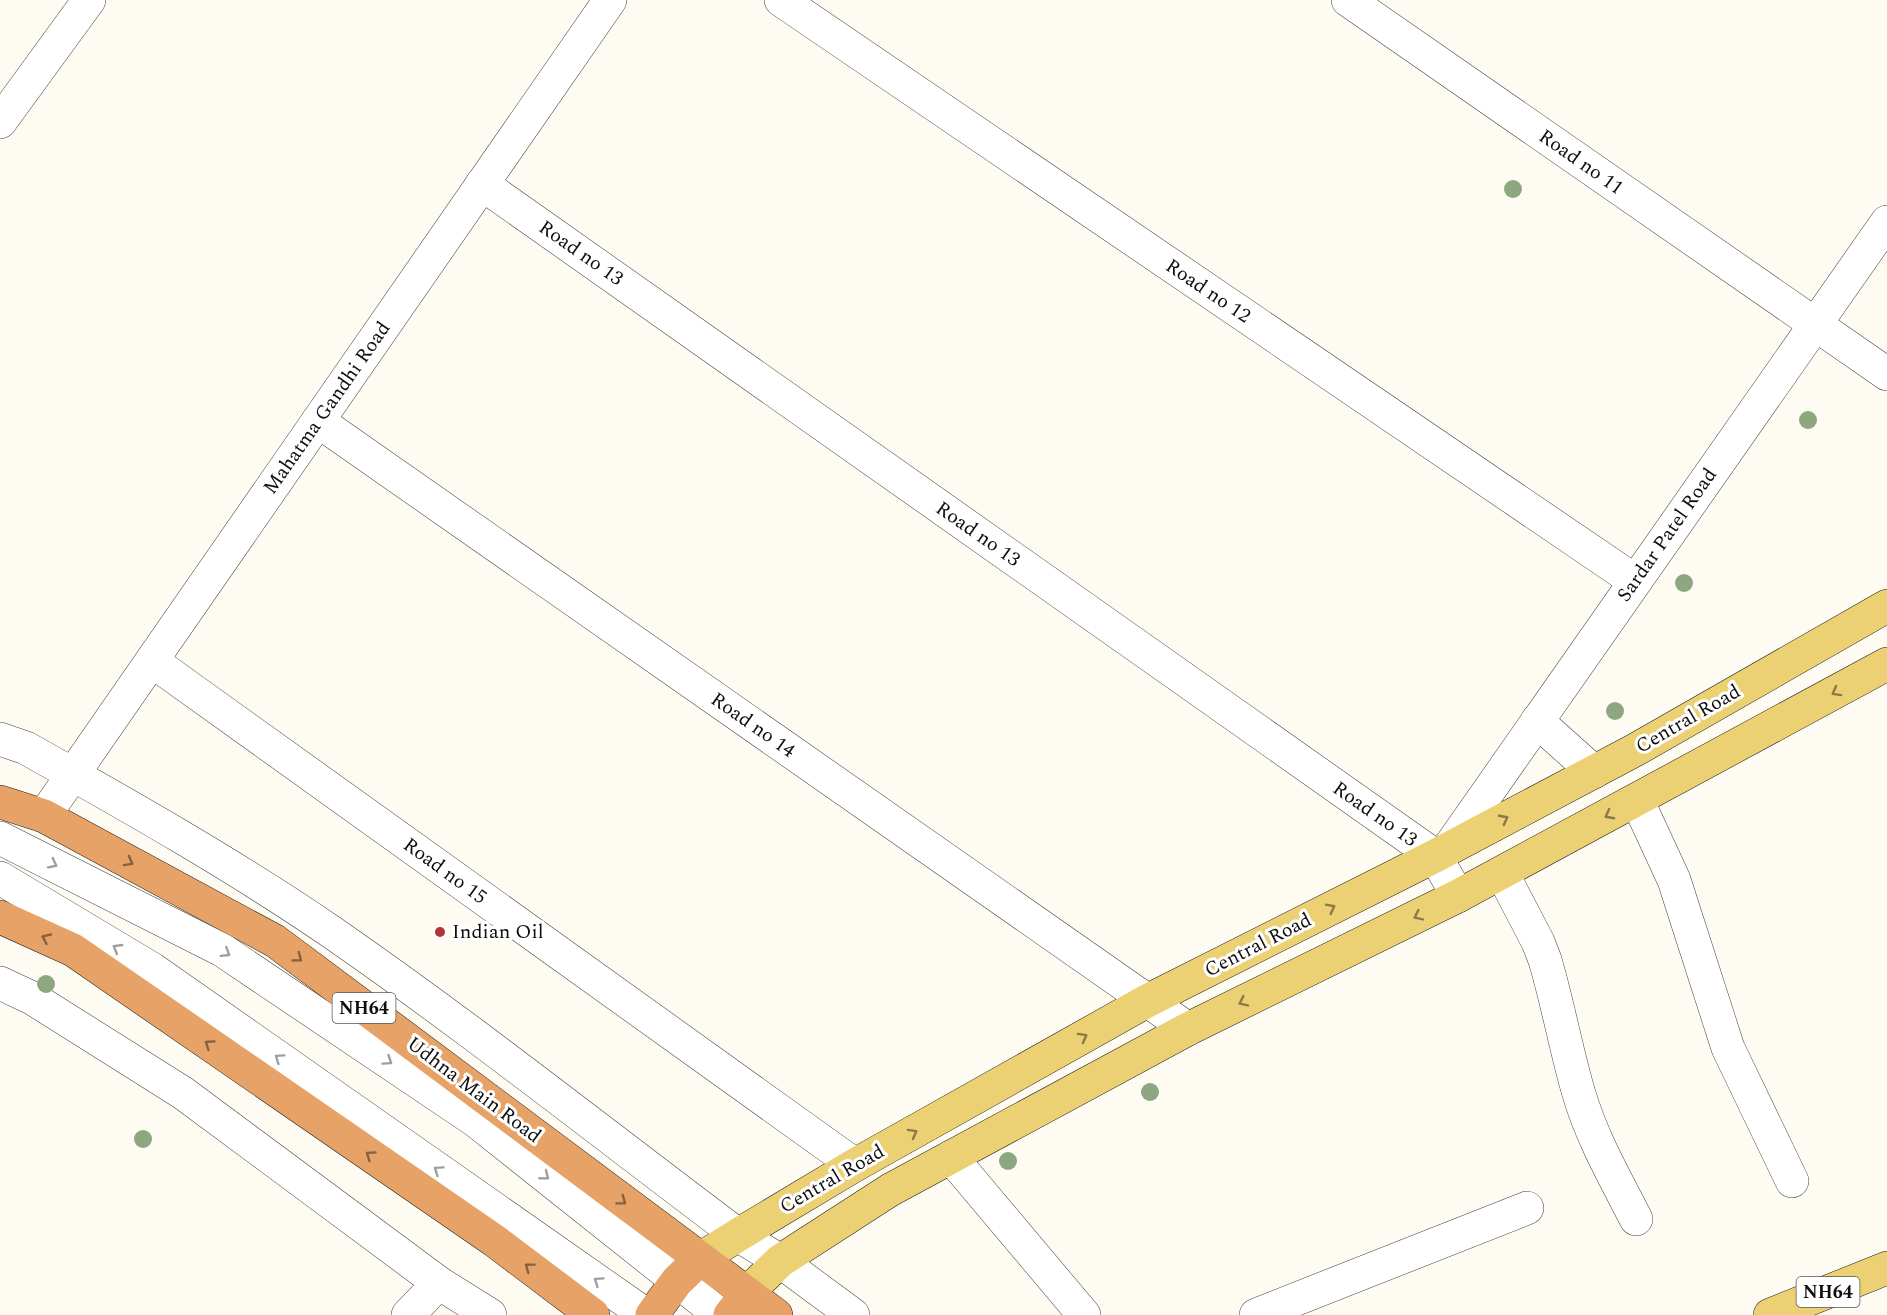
<svg xmlns="http://www.w3.org/2000/svg" width="1887" height="1315" font-family="Spectral,serif">
	<style>
		.lines { fill: none; stroke-linecap: round; stroke-linejoin: round }
		.minor-casing { stroke: #424242; stroke-width: 34 }
		.major-casing { stroke: #202020; stroke-width: 34 }
		.highway-casing { stroke: #202020; stroke-width: 34 }
		.minor { stroke: #fff; stroke-width: 33 }
		.major { stroke: #ecd174; stroke-width: 33 }
		.highway { stroke: #e7a367; stroke-width: 33 }
		.tree { fill: #8da781 }
		.oneway { stroke: #897a47 }
		.oneway2 { stroke: #86603f }
		.oneway3 { stroke: #9f9f9f }
		.poi-dot { fill: #b33337; stroke: #fff; stroke-width: 2 }
		.labels { text-anchor: middle; dominant-baseline: central; stroke-width: 6; stroke-linejoin: round; paint-order: stroke }
		.shield { fill: #fff; stroke: #575757; stroke-width: 1.5 }
		.shield-label { font-size: 18px; font-weight: bold; fill: #0f0f0f }
		.street-label { font-size: 20px; fill: #0f0f0f; stroke: #fff }
		.poi-label { font-size: 20px; fill: #0f0f0f; stroke: #fff; text-anchor: start }
	</style>
	<rect width="100%" height="100%" fill="#fefcf2"/>
	<g class="lines">
		<defs>
			<g id="minor">
				<polyline points="781,0 1635,581"/>
				<polyline points="1348,0 1887,374"/>
				<polyline points="0,122 89,0"/>
				<polyline points="482,184 1435,856 1458,896"/>
				<polyline points="318,421 1188,1029"/>
				<polyline points="152,661 855,1165"/>
				<polyline points="1537,721 1594,772"/>
				<path d="M0,739l26,9c103,58 206,116 304,183 139,96 272,202 408,304l42,26 73,54"/>
				<polyline points="1637,800 1674,880 1728,1048 1792,1181"/>
				<polyline points="44,816 610,0"/>
				<polyline points="0,838 222,950 476,1121 720,1315"/>
				<polyline points="1448,849 1887,222"/>
				<path d="M1502,873l36,69 7,18c13,44 21,90 34,134 13,44 36,84 57,125"/>
				<polyline points="0,878 152,969 646,1315"/>
				<polyline points="0,983 32,998 183,1093 439,1283 490,1315"/>
				<polyline points="951,1157 1084,1315"/>
				<polyline points="408,1315 439,1283"/>
				<polyline points="1256,1315 1527,1208"/>
			</g>
			<g id="major">
				<polyline points="700,1259 738,1235 855,1165 1147,1001 1435,856 1635,750 1887,606"/>
				<polyline points="747,1293 780,1261 890,1190 1188,1029 1458,896 1887,664"/>
				<polyline points="1770,1315 1887,1268"/>
			</g>
			<g id="highway">
				<polyline points="0,802 44,816 275,941 776,1315"/>
				<polyline points="0,917 73,950 495,1241 593,1315"/>
				<polyline points="652,1315 677,1281 700,1259"/>
				<polyline points="730,1315 747,1293"/>
			</g>
		</defs>
		<use href="#minor" class="minor-casing"/>
		<use href="#major" class="major-casing"/>
		<use href="#highway" class="highway-casing"/>
		<use href="#minor" class="minor"/>
		<use href="#major" class="major"/>
		<use href="#highway" class="highway"/>
	</g>
	<g class="tree">
		<circle cx="1513" cy="189" r="9"/>
		<circle cx="1808" cy="420" r="9"/>
		<circle cx="1684" cy="583" r="9"/>
		<circle cx="1615" cy="711" r="9"/>
		<circle cx="46" cy="984" r="9"/>
		<circle cx="1150" cy="1092" r="9"/>
		<circle cx="143" cy="1139" r="9"/>
		<circle cx="1008" cy="1161" r="9"/>
	</g>
	<defs><path id="oneway-chevron" d="M-2-3.5L2.5 0L-2 3.5" fill="none" stroke-width="1.6" stroke-linecap="round" stroke-linejoin="round" transform="scale(1.5)"/></defs>
	<g class="oneway">
		<use href="#oneway-chevron" transform="translate(1836 692) rotate(151)"/>
		<use href="#oneway-chevron" transform="translate(1609 815) rotate(152)"/>
		<use href="#oneway-chevron" transform="translate(1504 819) rotate(-28)"/>
		<use href="#oneway-chevron" transform="translate(1331 908) rotate(-27)"/>
		<use href="#oneway-chevron" transform="translate(1418 916) rotate(154)"/>
		<use href="#oneway-chevron" transform="translate(1243 1002) rotate(154)"/>
		<use href="#oneway-chevron" transform="translate(1083 1037) rotate(-29)"/>
		<use href="#oneway-chevron" transform="translate(913 1133) rotate(-29)"/>
	</g>
	<g class="oneway2">
		<use href="#oneway-chevron" transform="translate(129 862) rotate(29)"/>
		<use href="#oneway-chevron" transform="translate(46 938) rotate(-155)"/>
		<use href="#oneway-chevron" transform="translate(298 958) rotate(37)"/>
		<use href="#oneway-chevron" transform="translate(209 1044) rotate(-145)"/>
		<use href="#oneway-chevron" transform="translate(370 1155) rotate(-145)"/>
		<use href="#oneway-chevron" transform="translate(622 1201) rotate(37)"/>
		<use href="#oneway-chevron" transform="translate(529 1267) rotate(-143)"/>
	</g>
	<g class="oneway3">
		<use href="#oneway-chevron" transform="translate(53 864) rotate(27)"/>
		<use href="#oneway-chevron" transform="translate(117 948) rotate(-149)"/>
		<use href="#oneway-chevron" transform="translate(226 953) rotate(32)"/>
		<use href="#oneway-chevron" transform="translate(279 1058) rotate(-145)"/>
		<use href="#oneway-chevron" transform="translate(388 1061) rotate(34)"/>
		<use href="#oneway-chevron" transform="translate(438 1170) rotate(-145)"/>
		<use href="#oneway-chevron" transform="translate(545 1176) rotate(39)"/>
		<use href="#oneway-chevron" transform="translate(598 1281) rotate(-145)"/>
	</g>
	<circle class="poi-dot" cx="440" cy="932" r="6"/>
	<g class="labels">
		<g class="shield">
			<rect x="332.5" y="993" width="63" height="30" rx="4.5"/>
			<rect x="1796.5" y="1277" width="63" height="30" rx="4.5"/>
		</g>
		<g class="shield-label">
			<text x="364" y="1008">NH64</text>
			<text x="1828" y="1292">NH64</text>
		</g>
		<g class="street-label">
			<text transform="translate(1581 162) rotate(35)">Road no 11</text>
			<text transform="translate(581 253) rotate(35)">Road no 13</text>
			<text transform="translate(1208 291) rotate(34)">Road no 12</text>
			<text transform="translate(327 408) rotate(-55)">Mahatma Gandhi Road</text>
			<text transform="translate(978 534) rotate(35)">Road no 13</text>
			<text transform="translate(1667 535) rotate(-55)">Sardar Patel Road</text>
			<text transform="translate(1688 719) rotate(-30)">Central Road</text>
			<text transform="translate(753 725) rotate(35)">Road no 14</text>
			<text transform="translate(1375 814) rotate(35)">Road no 13</text>
			<text transform="translate(445 871) rotate(36)">Road no 15</text>
			<text transform="translate(1258 945) rotate(-27)">Central Road</text>
			<text transform="translate(474 1090) rotate(37)">Udhna Main Road</text>
			<text transform="translate(832 1179) rotate(-30)">Central Road</text>
		</g>
		<g class="poi-label">
			<text x="452" y="932">Indian Oil</text>
		</g>
	</g>
</svg>
